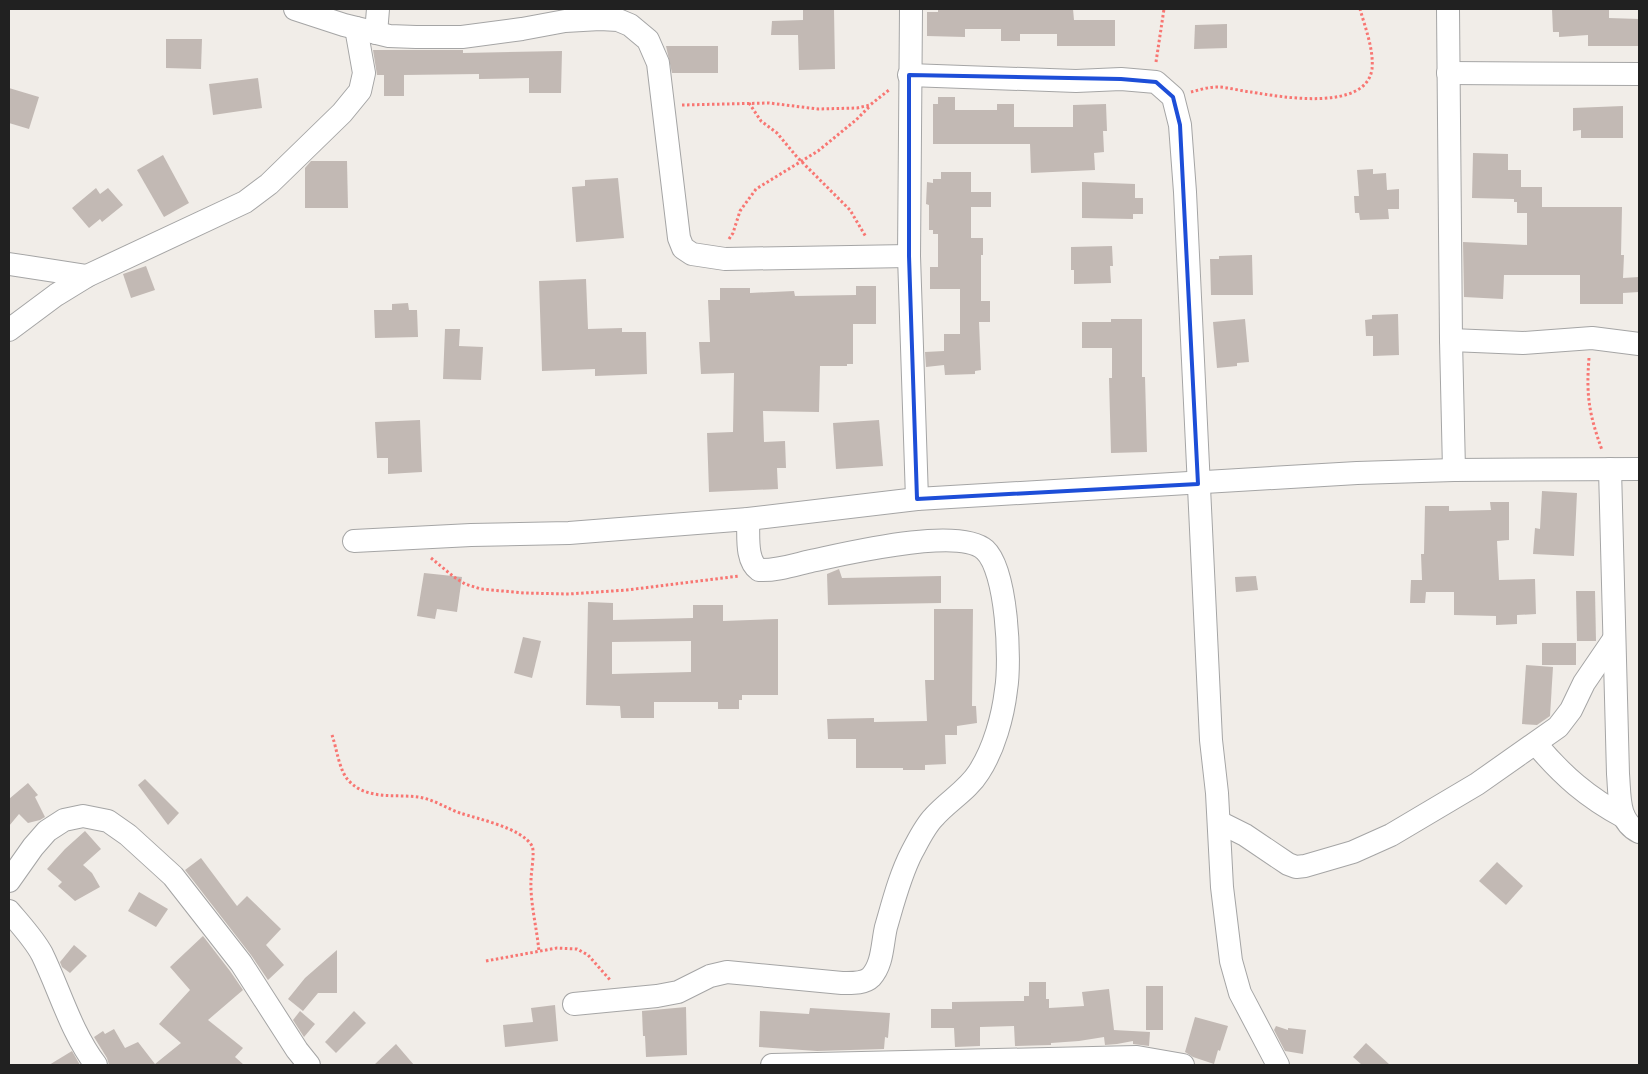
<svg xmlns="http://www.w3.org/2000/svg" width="1648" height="1074" font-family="Rubik,sans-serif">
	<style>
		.building { fill: #c2b9b4; fill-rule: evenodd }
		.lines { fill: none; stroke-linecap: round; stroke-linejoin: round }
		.minor-casing { stroke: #a5a5a5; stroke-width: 24 }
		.path { stroke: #f87672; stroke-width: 3; stroke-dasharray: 2.5 2.5; stroke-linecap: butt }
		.minor { stroke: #fff; stroke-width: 22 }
		.marked { fill: none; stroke: #1d4ed8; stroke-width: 4; stroke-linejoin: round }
	</style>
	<rect width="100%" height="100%" fill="#f1ede8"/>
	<g class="building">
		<polygon points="803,9 834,9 835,69 799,70 798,35 771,35 772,21 803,20"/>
		<polygon points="938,9 1073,9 1074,20 1115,20 1115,46 1057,46 1057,34 1020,34 1020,41 1001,41 1001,29 965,29 965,37 927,36 927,12 938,12"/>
		<polygon points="1552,9 1609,9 1609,18 1639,19 1639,46 1588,46 1588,35 1559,37 1559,32 1553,32"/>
		<polygon points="1227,24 1227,48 1194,49 1195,25"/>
		<polygon points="166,39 202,39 201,69 166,68"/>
		<polygon points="666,46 718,46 718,73 672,73"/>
		<polygon points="373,50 463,50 463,53 562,51 561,93 529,93 529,78 479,79 479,74 404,75 404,96 384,96 384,75 377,75"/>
		<polygon points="258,78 262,108 213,115 209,84"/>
		<polygon points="9,88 39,97 29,129 9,123"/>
		<polygon points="938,97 955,97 955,110 997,110 997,104 1014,104 1014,127 1073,127 1073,105 1106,104 1107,131 1103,131 1104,152 1094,153 1095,170 1031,173 1030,144 933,144 933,104 938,104"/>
		<polygon points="1623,106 1623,138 1581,138 1581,130 1573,131 1573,108"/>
		<polygon points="1473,153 1508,154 1508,170 1521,170 1521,187 1542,187 1542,207 1622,207 1621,255 1624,255 1623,278 1639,277 1639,292 1623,293 1623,304 1580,304 1580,275 1504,275 1503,299 1464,297 1463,242 1527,245 1527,213 1517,213 1517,202 1514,202 1514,199 1472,198"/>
		<polygon points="163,155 189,203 164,217 137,170"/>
		<polygon points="311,161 347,161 348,208 305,208 305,168"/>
		<polygon points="1373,169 1373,174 1386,173 1387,190 1399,189 1399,209 1388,209 1389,219 1360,220 1359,213 1355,213 1354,196 1359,196 1357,170"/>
		<polygon points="941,172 971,172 971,192 991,192 991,207 971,207 971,238 983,238 983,255 981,255 981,301 990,301 990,322 979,322 981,370 975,371 975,374 945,375 944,365 926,367 925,352 944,351 944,334 960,334 960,289 930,289 930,267 938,267 938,234 933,234 933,230 929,230 929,205 926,204 927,182 933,183 933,179 941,179"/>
		<polygon points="618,178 624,238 576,242 572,187 585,186 585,180"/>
		<polygon points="1082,182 1135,184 1135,198 1143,198 1143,214 1133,214 1133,219 1082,218"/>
		<polygon points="96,188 100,194 108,188 123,205 102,222 100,219 89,228 72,208"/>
		<polygon points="1112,246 1113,266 1110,266 1111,283 1074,284 1074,270 1071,270 1071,247"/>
		<polygon points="1252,255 1253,295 1211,295 1210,259 1219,259 1219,256"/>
		<polygon points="146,266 155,290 131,298 123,274"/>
		<polygon points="586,279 588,329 622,328 622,332 646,332 647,374 595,376 595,369 542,371 539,281"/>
		<polygon points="856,286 876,286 876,324 853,324 853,364 847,364 847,366 820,366 819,412 763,411 764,442 785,441 786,468 777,468 778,489 709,492 707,433 733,432 734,373 701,374 699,342 710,342 708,300 720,300 720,288 750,288 750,293 794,291 795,296 856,295"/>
		<polygon points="408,303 409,310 417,310 418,337 375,338 374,310 392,310 392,304"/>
		<polygon points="1398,314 1399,355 1373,356 1373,336 1366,336 1365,320 1372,319 1372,315"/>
		<polygon points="1111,319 1142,319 1142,377 1145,377 1147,452 1111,453 1109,378 1112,378 1112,348 1082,348 1082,322 1111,322"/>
		<polygon points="1245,319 1249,362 1237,363 1237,366 1217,368 1213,322"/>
		<polygon points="445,329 460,329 459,346 483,347 481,380 443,379"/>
		<polygon points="420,420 422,472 388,474 388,458 377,458 375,422"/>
		<polygon points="879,420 883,466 836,469 833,423"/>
		<polygon points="1542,491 1577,493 1574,556 1533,554 1535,528 1540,529"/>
		<polygon points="1490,502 1509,502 1509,540 1497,541 1499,580 1535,579 1536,614 1517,615 1517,624 1496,625 1496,616 1454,615 1454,592 1426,592 1425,603 1410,603 1411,580 1422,580 1421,554 1424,554 1425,506 1449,506 1449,511 1491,510"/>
		<polygon points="839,569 842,578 941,576 941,603 828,605 827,574"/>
		<polygon points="424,573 462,577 457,612 437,609 435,619 417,616"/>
		<polygon points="1256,576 1258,590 1236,592 1235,577"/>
		<polygon points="1576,591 1595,591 1596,641 1577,641"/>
		<path d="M588,602l25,1v17l80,-2v-13h30v16l55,-2v76h-36v5h-3v9h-21v-7h-64v16h-33l-1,-12 -34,-1zM691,641v31l-79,2v-32z"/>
		<polygon points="934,609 973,609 972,706 976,706 977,723 957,726 957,735 945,735 946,764 925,765 925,770 903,770 903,768 856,768 856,739 828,739 827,719 874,718 874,722 927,721 925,680 934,680"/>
		<polygon points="523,637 541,641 532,678 514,673"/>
		<rect x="1542" y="643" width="34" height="22"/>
		<polygon points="1526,665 1553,667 1550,716 1537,725 1522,724"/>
		<polygon points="145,779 179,813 168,825 138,785"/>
		<polygon points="28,783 38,795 35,797 45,817 40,820 28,823 19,814 9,826 9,799"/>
		<polygon points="85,831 101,849 83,865 92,873 100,887 75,901 58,886 62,882 47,869 65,849"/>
		<polygon points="201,858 237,906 247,896 281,929 266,945 284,965 268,980 251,955 185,870"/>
		<polygon points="1497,862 1523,886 1506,905 1479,881"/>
		<polygon points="139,892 168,909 156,927 128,911"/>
		<polygon points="203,936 230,971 243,990 208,1020 243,1048 235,1057 244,1065 109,1065 107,1058 94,1037 103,1031 105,1034 114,1029 125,1048 138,1042 155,1064 181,1043 159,1024 190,990 170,967"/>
		<polygon points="74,945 87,956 70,973 62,967 60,962"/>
		<polygon points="337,950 337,993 318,993 303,1011 288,999 305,978"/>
		<polygon points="1029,982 1046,982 1046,999 1049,999 1049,1008 1084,1006 1082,992 1109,989 1114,1030 1150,1032 1149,1046 1133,1044 1133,1041 1117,1044 1105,1045 1104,1037 1079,1041 1051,1043 1051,1045 1015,1046 1014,1026 980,1027 980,1046 955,1047 954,1028 931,1028 931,1009 952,1009 952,1002 1024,1001 1024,996 1029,996"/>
		<rect x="1146" y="986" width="17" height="44"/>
		<polygon points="555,1005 558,1041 505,1047 503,1025 533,1022 531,1008"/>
		<polygon points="686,1007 687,1055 646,1057 645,1036 643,1036 642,1011"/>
		<polygon points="810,1008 890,1013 888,1038 885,1037 884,1049 817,1051 759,1047 760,1011 809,1014"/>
		<polygon points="300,1011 315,1024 304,1037 293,1020"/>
		<polygon points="354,1011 366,1023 336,1053 325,1042"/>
		<polygon points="1195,1017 1228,1026 1220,1051 1218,1050 1214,1064 1193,1057 1185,1052"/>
		<polygon points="1276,1026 1288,1030 1288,1028 1306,1030 1303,1054 1285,1051 1274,1030"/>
		<polygon points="1366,1043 1390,1065 1362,1065 1353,1057"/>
		<polygon points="396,1044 414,1065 374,1065"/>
		<polygon points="72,1051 80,1065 49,1065"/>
	</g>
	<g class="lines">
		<defs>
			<g id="minor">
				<polyline points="295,9 344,25 389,36 416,37 462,37 522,29 565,21 600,19 618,20 630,25 648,40 658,63 679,238 683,248 692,254 725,259 909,256"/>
				<polyline points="911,9 909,256 917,499"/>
				<polyline points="1448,9 1451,340 1454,470"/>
				<polyline points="376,33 378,9"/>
				<polyline points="1448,73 1639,74"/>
				<polyline points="909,75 1076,81 1121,79 1156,82 1173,97 1180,125 1185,192 1211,740 1217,793 1222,887 1231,961 1240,993 1278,1065"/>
				<polyline points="9,264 87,276"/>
				<polyline points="9,330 56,295 87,276 245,202 269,184 342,113 360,91 364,73 356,28"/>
				<polyline points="1451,340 1523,343 1592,338 1639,344"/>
				<path d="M1610,469l8,305c2,22 -1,47 21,58"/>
				<polyline points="354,541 471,535 569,533 748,519 917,499 1357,473 1454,470 1639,469"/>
				<path d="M1536,744c27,32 51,53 88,73"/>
				<polyline points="1219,822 1245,835 1288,864 1296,867 1305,866 1353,852 1391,835 1477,784 1558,727 1571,710 1584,683 1614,639"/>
				<polyline points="9,881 33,847 47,831 64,820 83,816 108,821 128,835 173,876 241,963 297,1050 309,1065"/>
				<path d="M9,911c11,13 25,28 33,43 18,37 29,78 54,111"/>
				<path d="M574,1004l83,-8 21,-4 32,-16 17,-4 115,11c9,0 22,1 29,-6 12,-13 11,-33 15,-50 7,-24 14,-52 26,-75 6,-11 13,-26 22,-35 14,-16 34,-27 45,-45 15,-23 24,-56 27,-82 5,-29 1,-120 -21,-140 -27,-24 -140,4 -174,11 -17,4 -35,10 -52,9 -14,-10 -10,-36 -11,-51"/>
				<polyline points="772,1065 1137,1057 1183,1065"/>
			</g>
		</defs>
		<use href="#minor" class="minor-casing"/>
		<g class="path">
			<polyline points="1156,62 1164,9"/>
			<path d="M1191,92c8,-2 17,-5 26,-5 11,0 23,4 34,5 30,5 115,20 121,-23 2,-19 -7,-42 -12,-60"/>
			<polyline points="749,103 761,121 777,133 797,157 850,210 866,237"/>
			<polyline points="682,105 769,103 818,109 857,108 870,105 889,90"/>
			<polyline points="729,239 733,233 740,211 756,189 818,151 856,120 870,106"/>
			<path d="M1589,358c-3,38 0,56 13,92"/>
			<polyline points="431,558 454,577 465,584 481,589 524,593 569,594 627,590 739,576"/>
			<path d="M332,735c5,14 7,36 17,46 18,19 45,13 69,16 15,2 28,11 42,16 18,6 62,15 72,33 3,6 -1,26 -1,34 -1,23 6,48 8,72"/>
			<polyline points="486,961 557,948 577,949 588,955 611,981"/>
		</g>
		<use href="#minor" class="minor"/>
	</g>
	<path class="marked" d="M909,75l212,4 35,3 17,15 7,28 18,359 -281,15 -8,-243z"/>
	<rect width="1648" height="1074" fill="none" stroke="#212121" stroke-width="20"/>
</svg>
